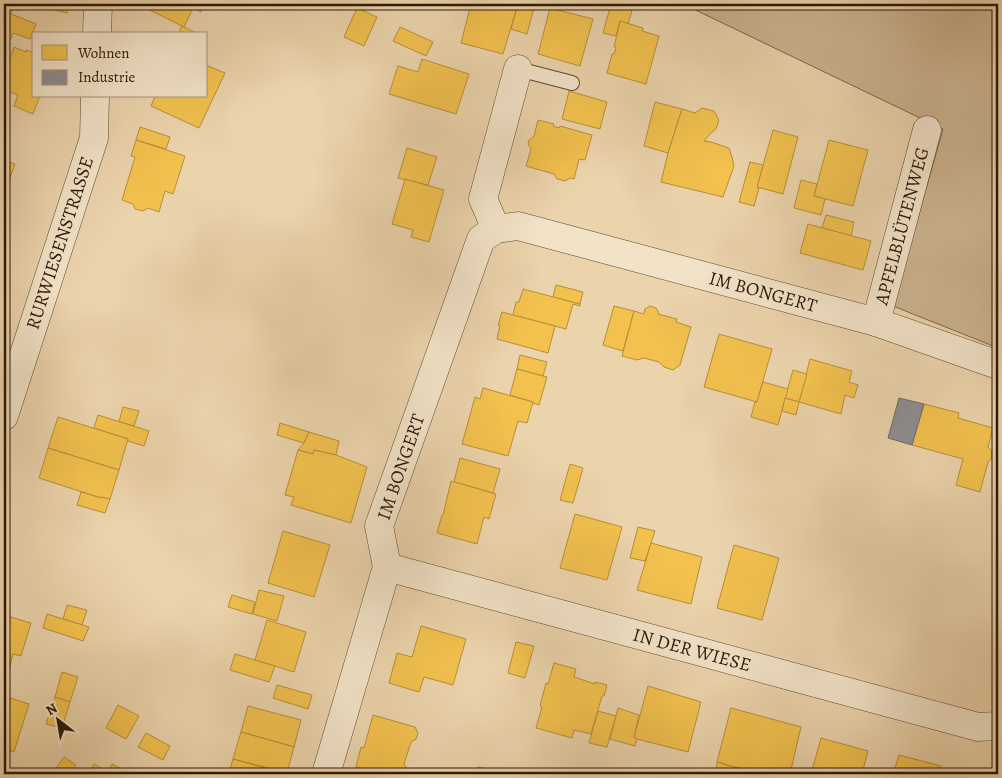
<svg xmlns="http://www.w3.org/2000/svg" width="1002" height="778" font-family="Alegreya,serif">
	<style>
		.green { fill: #cbb38f; stroke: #7c664a }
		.homes { fill: #f2c14e; stroke: #b78e38 }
		.industry { fill: #8d8d92; stroke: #706a68 }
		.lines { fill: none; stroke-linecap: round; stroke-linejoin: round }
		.lane-casing { stroke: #5c472f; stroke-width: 16 }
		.street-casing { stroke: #5c472f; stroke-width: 29 }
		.lane { stroke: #f2e2c8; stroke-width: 14 }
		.street { stroke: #f2e2c8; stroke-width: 28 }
		.labels { text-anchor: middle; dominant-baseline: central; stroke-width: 5; stroke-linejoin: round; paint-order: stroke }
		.street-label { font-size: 19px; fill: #2c1806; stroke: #f2e2c8 }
	</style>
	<rect width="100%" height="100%" fill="#ebd3ab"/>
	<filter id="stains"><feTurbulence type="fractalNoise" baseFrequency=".004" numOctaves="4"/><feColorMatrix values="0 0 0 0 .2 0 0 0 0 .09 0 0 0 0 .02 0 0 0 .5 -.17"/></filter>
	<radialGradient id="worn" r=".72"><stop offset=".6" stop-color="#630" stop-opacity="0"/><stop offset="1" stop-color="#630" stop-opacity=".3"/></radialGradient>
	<polygon class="green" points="683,4 998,4 998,348 893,306 943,129"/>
	<g class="homes">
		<polygon points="4,4 16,4 10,15 4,11"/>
		<polygon points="47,4 70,4 67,13 46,8"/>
		<polygon points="154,4 183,4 193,8 184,27 150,10"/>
		<polygon points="183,4 204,4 201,12"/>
		<polygon points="471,4 505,4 517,7 503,54 461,43"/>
		<polygon points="518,4 535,4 527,34 511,29"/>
		<polygon points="611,4 634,4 628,24 620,21 616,36 603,33"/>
		<polygon points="357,8 377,17 364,46 344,37"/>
		<polygon points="550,8 593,19 580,66 538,54"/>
		<polygon points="4,11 36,24 30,39 13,33 11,39 4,37"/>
		<polygon points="620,21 643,28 642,31 659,36 646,84 607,73 612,54 614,54 616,47 614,47"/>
		<polygon points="182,26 198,34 178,34"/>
		<polygon points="400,27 433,42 426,56 393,41"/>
		<polygon points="14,47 26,52 26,50 34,53 34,96 40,96 33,114 14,106 18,95 4,90 4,76"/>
		<polygon points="422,59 469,74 456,114 389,94 398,66 418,72"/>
		<polygon points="206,65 225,73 199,128 151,106 155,96 206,96"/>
		<polygon points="569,91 607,102 600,129 562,119"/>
		<polygon points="655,102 682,109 668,153 644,146"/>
		<polygon points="702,108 714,111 719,120 716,129 710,134 704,141 711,142 729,148 732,157 734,166 723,197 661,182 668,153 682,109 695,113"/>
		<polygon points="538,120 554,124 553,126 559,128 560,126 592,135 585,160 579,159 574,179 570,178 565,181 557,179 554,174 526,166 531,149 528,144 529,140 534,136"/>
		<polygon points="140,127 170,137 166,149 136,140"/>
		<polygon points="773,130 798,137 783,194 757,187"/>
		<polygon points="136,140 185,156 173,194 165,191 159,212 148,208 143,211 135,209 133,204 122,200 135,157 131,156"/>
		<polygon points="829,140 868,150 853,206 814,196"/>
		<polygon points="407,148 437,157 428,185 398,178"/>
		<polygon points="4,160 15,164 4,194"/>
		<polygon points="750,162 763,165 757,187 759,188 754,206 739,202"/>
		<polygon points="405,179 444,190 429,242 411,237 413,230 392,224"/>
		<polygon points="801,180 817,184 814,196 825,199 821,215 794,208"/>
		<polygon points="826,215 854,222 851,236 822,228"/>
		<polygon points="808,224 871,241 863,270 800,253"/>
		<polygon points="556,285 583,292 580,304 553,297"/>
		<polygon points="523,289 580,304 580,306 573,304 566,329 513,315 516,302 519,302"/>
		<polygon points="614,306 634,311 623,351 603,345"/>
		<polygon points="650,306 656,308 659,313 658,314 677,319 676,322 691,327 680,365 673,370 664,367 659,362 644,358 637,360 622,356 634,311 644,314 645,309"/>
		<polygon points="502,312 555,326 548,353 497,339 500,325 498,325"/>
		<polygon points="719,334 772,349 757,402 704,387"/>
		<polygon points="520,355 547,362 543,376 517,369"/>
		<polygon points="810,359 852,371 849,382 858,385 854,398 845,395 841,414 799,402"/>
		<polygon points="517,369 547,377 539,405 533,403 533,402 510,395"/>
		<polygon points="793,370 807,374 799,402 785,398"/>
		<polygon points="763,382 788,389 778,425 751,417 755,402 757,402"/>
		<polygon points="483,388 533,402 527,423 518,421 508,456 462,444 475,397 480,399"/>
		<polygon points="785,398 799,402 796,415 782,411"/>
		<polygon points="924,404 959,413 958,418 993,428 988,447 991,450 992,454 991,459 988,462 980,492 956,485 963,459 912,445"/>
		<polygon points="123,407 139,411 134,426 119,422"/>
		<polygon points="98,415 149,431 144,446 128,441 128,439 94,428"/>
		<polygon points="58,417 128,439 119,470 48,448"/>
		<polygon points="280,423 309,432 304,443 277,435"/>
		<polygon points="309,432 339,441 336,455 314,450 313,454 298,450 304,443"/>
		<polygon points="48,448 119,470 110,499 101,497 101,498 39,478"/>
		<polygon points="298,450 313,454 314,450 336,455 367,467 351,523 291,505 294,497 285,495"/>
		<polygon points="460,458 500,469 493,493 454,482"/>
		<polygon points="570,464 583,468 573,503 560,500"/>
		<polygon points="451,481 496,494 489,519 484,517 477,544 437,533 442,515 443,515"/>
		<polygon points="81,492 101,498 101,497 110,499 105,513 77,505"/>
		<polygon points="575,514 622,527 607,580 560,568"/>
		<polygon points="638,527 655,531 645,561 630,558"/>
		<polygon points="283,531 330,545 314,597 268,583"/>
		<polygon points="651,543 702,557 691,604 637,590"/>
		<polygon points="734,545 779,558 762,620 717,608"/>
		<polygon points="998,573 998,599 992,598"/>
		<polygon points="259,590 284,596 277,621 253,614"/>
		<polygon points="232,595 255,602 252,614 228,607"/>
		<polygon points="67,605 87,610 82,625 63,619"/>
		<polygon points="47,614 89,627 83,641 43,628"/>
		<polygon points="4,615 31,623 21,656 13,654 9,670 4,668"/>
		<polygon points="267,620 306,632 294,672 255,660"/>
		<polygon points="421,626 466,639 453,685 424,677 419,692 389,683 397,653 412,657"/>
		<polygon points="516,642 534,646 525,678 508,673"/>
		<polygon points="235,654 275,666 269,682 230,670"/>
		<polygon points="554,663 576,669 574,677 595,684 595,682 607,685 604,696 602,696 591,734 574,730 572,738 536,728 542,707 540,706 546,683 548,684"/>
		<polygon points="62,672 78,677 70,702 55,697"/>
		<polygon points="277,685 312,695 308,709 273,698"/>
		<polygon points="648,686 701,702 688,752 637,739 634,737"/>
		<polygon points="4,696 29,704 14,752 4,749"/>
		<polygon points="55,697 70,702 62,728 46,724"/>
		<polygon points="118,705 139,716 126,739 106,728"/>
		<polygon points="248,706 301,720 294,747 241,732"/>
		<polygon points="618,708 639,715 634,737 637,739 635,746 610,739"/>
		<polygon points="731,708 801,727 790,774 786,774 771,769 769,774 760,774 717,762"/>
		<polygon points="598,711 616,716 607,747 589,743"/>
		<polygon points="373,715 415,727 418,733 416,739 411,742 404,764 408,770 406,774 382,774 356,767 361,747 364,748"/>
		<polygon points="241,732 294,747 287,773 233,759"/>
		<polygon points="146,733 170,746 163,760 138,747"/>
		<polygon points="821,738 868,751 862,774 811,774"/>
		<polygon points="899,755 941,766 938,774 893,774"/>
		<polygon points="64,757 76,765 69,774 52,774"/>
		<polygon points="233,759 269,769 267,774 238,774 229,772"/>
		<polygon points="717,762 723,764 760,774 716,774"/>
		<polygon points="94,764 108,772 112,764 131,774 89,774"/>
		<polygon points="478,767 500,772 500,774 476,774"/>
	</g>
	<polygon class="industry" points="899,398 924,404 912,445 888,438"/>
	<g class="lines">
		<defs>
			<polyline id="lane" points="518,69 572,83"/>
			<g id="street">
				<polyline points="97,34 98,4"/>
				<polyline points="496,229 483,199 518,69"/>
				<polyline points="876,322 927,130"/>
				<polyline points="4,416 94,138 95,96"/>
				<polyline points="387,567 978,727 998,726"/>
				<polyline points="326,774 387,567 379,526 481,239 496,229 518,226 876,322 998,365"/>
			</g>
		</defs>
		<use href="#lane" class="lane-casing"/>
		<use href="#street" class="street-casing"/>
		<use href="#lane" class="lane"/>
		<use href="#street" class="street"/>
	</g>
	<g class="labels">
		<g class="street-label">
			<text transform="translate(902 226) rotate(-75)">APFELBLÜTENWEG</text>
			<text transform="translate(60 243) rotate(-72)">RURWIESENSTRASSE</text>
			<text transform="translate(763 292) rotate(15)">IM BONGERT</text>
			<text transform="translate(401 467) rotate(-71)">IM BONGERT</text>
			<text transform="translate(692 650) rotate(15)">IN DER WIESE</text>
		</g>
	</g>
	<rect width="1002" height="778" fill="none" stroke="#ebd3ab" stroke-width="20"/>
	<rect x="5" y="5" width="992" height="768" fill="none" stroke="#2c1806" stroke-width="2.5"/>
	<rect x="10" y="10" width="982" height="758" fill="none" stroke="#2c1806"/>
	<rect x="32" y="32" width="175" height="65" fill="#f2e2c8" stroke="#a3917a"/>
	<rect x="42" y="45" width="25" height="15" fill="#f2c14e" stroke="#a3917a"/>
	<text x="78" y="58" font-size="15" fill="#2c1806">Wohnen</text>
	<rect x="42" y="70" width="25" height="15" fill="#8d8d92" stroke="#a3917a"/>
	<text x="78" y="82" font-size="15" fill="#2c1806">Industrie</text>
	<g transform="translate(58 720) rotate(329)" stroke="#f2e2c8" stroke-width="4" paint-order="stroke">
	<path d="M0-4L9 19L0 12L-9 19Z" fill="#2c1806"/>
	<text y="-8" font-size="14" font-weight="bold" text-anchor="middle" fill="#2c1806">N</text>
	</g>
	<rect width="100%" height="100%" filter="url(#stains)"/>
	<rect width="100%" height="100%" fill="url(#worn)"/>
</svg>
